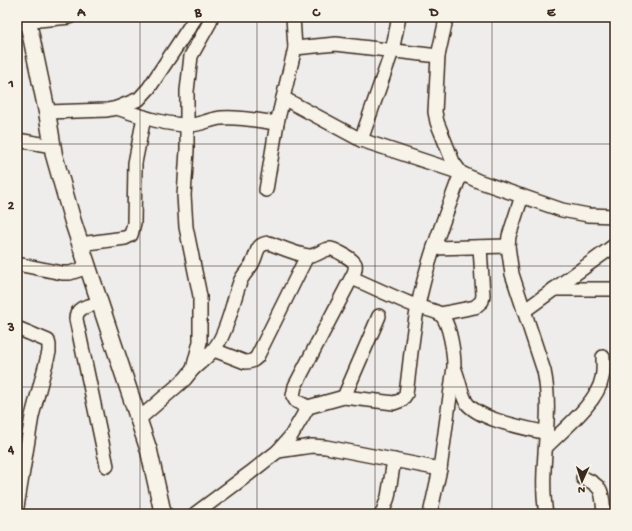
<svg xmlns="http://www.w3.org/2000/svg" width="632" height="531" font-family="'Gochi Hand',sans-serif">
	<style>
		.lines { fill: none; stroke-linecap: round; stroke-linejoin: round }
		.minor-casing { stroke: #3b2a1e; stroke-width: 16 }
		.tertiary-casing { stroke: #3b2a1e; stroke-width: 19 }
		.minor { stroke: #f7f3e8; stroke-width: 13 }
		.tertiary { stroke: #f7f3e8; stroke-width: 16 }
		.grid { fill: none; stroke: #3b2a1e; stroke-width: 1; stroke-opacity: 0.55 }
		.neatline { fill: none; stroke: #3b2a1e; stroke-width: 1.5 }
		.grid-label { font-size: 13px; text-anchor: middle; font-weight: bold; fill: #3b2a1e }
	</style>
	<rect width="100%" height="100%" fill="#efedec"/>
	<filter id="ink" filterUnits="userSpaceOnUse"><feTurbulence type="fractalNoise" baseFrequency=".025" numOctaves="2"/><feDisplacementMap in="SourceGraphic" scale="8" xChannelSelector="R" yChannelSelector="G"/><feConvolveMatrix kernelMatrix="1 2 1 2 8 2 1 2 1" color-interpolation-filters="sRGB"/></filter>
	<g filter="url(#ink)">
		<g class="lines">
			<defs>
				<g id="minor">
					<polyline points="293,17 295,48"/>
					<polyline points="444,17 445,24 438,56 435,112 437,122 453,162 461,173 478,181 562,210 588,215 615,216"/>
					<polyline points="28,21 70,17"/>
					<path d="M117,108c23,8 47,17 72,17 11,0 21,-6 32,-7 18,-2 38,3 56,5l18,-75 41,-4 102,12"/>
					<polyline points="47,112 107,110 117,108 139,99 149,88 196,17"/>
					<polyline points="17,140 53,146"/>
					<polyline points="361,140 392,51 399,17"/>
					<polyline points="266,190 277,123"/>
					<path d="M522,196l-13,40 -1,10 4,28 32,97c10,47 -6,96 2,143"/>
					<polyline points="80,244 125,238 131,235 134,223 135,163 144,117"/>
					<polyline points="434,248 508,246"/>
					<polyline points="17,264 62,273 70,273 88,267"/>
					<path d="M352,278c21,9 43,20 64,28 8,3 18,4 24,8 10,8 14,40 14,53l-14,102 -10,45"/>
					<polyline points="554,289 615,289"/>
					<path d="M100,303c-10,3 -24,3 -24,16l31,147"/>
					<polyline points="524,311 615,245"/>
					<polyline points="440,314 475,307 482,301 483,295 480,247"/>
					<polyline points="17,328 48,341 49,345 49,352 32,416 17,507"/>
					<path d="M214,350l31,12c6,0 8,-1 12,-5l50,-101"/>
					<path d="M193,369c11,-10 22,-18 28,-31 9,-18 12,-37 19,-56 3,-8 10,-13 13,-20 5,-10 3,-18 16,-19 11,4 27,11 39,13 9,1 15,-8 23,-7 5,1 22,10 24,15 1,3 0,6 -1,9l-59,113 -2,10 3,5 12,6 36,-10 50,6 8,-3 4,-6c4,-29 6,-59 12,-88 9,-46 27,-89 43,-133l-100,-33 -78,-42"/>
					<path d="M455,370c4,10 6,23 11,32 12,18 60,26 81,31"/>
					<polyline points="344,397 379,316"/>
					<polyline points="139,419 185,379 193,369 200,342 200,296 186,227 184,195 187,150 187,91 191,56 210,22 211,17"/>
					<path d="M546,447c17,-17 52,-45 56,-69 2,-7 1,-14 1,-21"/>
					<polyline points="278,451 312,446 326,447 440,469"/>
					<path d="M583,478c21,8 19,15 21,36"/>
					<polyline points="195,514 250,473 278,451 291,436 308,407"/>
					<polyline points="382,514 388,497 394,460"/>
				</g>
				<polyline id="tertiary" points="27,17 47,112 54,155 73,222 149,451 163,514"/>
			</defs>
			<use href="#minor" class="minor-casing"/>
			<use href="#tertiary" class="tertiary-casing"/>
			<use href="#minor" class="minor"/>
			<use href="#tertiary" class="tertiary"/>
		</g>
	</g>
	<path class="grid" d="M140,17v497M257,17v497M375,17v497M492,17v497M17,144h598M17,266h598M17,387h598"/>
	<rect width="632" height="531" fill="none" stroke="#f7f3e8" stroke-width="44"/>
	<g transform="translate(582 481) rotate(183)" stroke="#f7f3e8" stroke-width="3" paint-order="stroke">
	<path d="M0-3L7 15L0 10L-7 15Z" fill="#3b2a1e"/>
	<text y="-6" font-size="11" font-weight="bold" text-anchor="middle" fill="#3b2a1e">N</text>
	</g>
	<rect x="22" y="22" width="588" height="487" class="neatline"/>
	<g class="grid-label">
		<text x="81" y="16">A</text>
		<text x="198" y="16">B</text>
		<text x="316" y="16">C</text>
		<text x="434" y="16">D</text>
		<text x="551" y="16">E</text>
		<text x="11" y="87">1</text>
		<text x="11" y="209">2</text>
		<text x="11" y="331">3</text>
		<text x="11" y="453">4</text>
	</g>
</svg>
